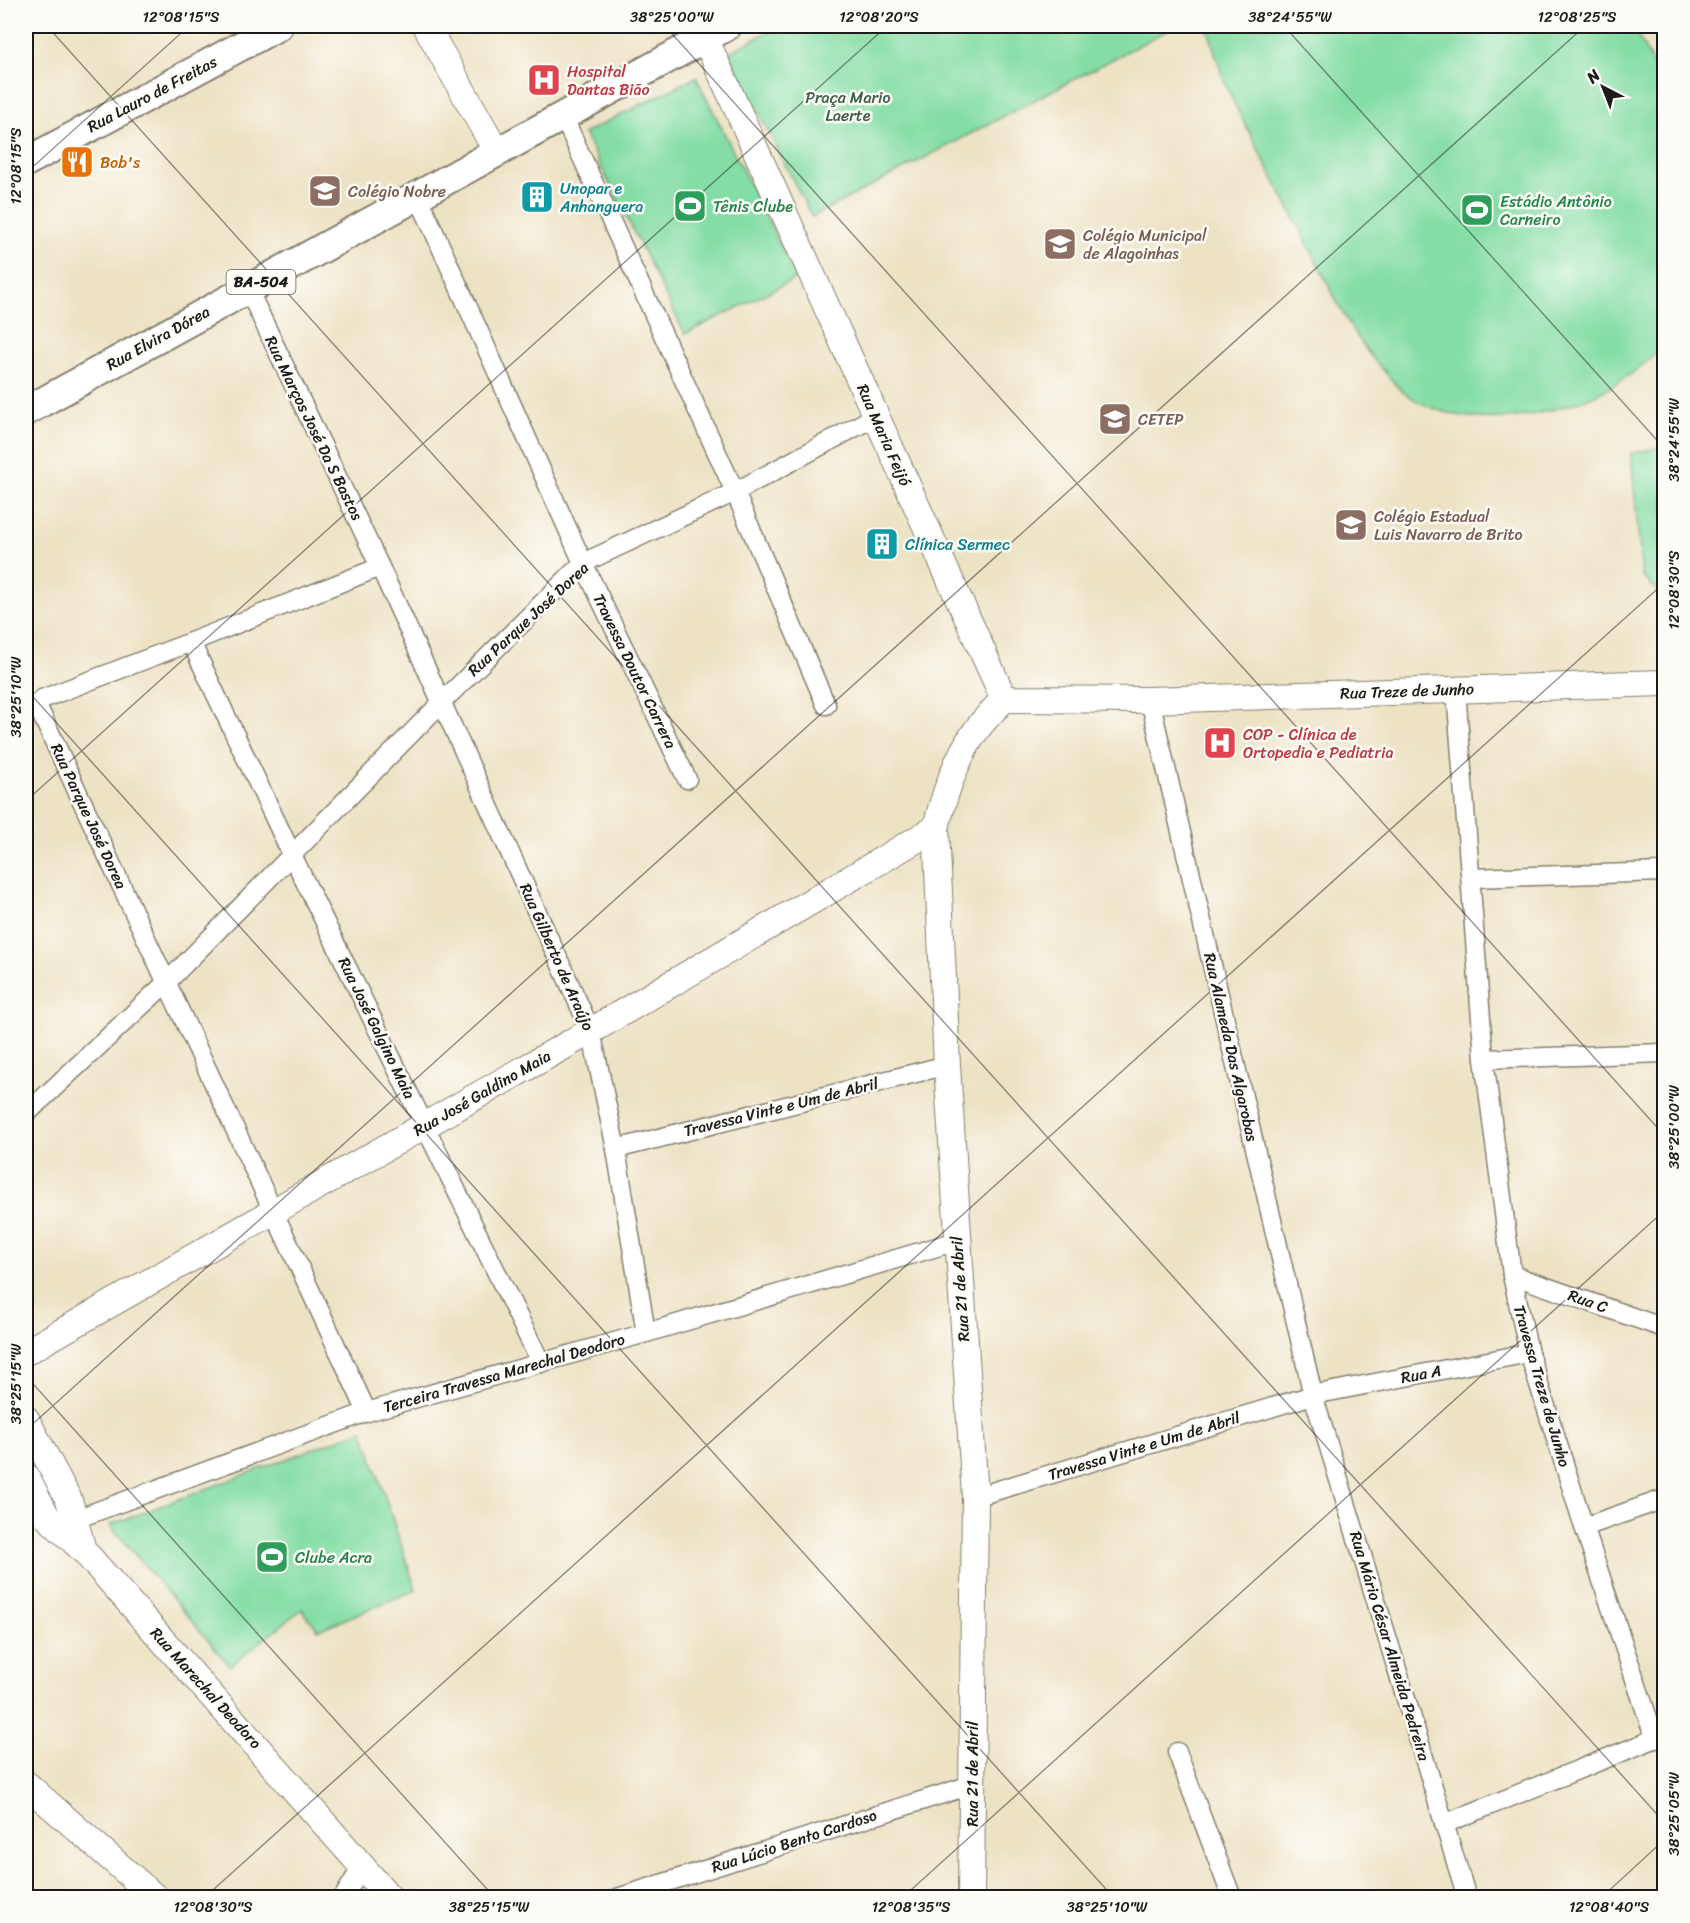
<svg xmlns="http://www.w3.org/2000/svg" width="1690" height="1923" font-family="Sriracha,sans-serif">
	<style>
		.green { fill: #83dda4; stroke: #507c60; stroke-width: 1.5 }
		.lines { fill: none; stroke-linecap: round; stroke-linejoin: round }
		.street-casing { stroke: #847f70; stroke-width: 21 }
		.secondary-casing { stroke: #847f70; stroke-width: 28 }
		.primary-casing { stroke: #847f70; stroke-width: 32 }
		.street { stroke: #fff; stroke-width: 18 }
		.secondary { stroke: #fff; stroke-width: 26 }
		.primary { stroke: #fff; stroke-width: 28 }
		.ticks { fill: none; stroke: #1c1c1c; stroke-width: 1.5; stroke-opacity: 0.45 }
		.labels { text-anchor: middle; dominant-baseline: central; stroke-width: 5; stroke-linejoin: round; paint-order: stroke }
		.shield { fill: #fdfcf7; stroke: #605f5e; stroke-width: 1.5 }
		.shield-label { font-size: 15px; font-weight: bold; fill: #1c1c1c }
		.health-label { font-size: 16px; fill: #be3a42; stroke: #fdfcf7; text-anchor: start }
		.street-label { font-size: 16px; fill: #1c1c1c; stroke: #fdfcf7 }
		.park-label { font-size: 16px; fill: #40604c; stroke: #fdfcf7 }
		.food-label { font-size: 16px; fill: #c56008; stroke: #fdfcf7; text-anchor: start }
		.culture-label { font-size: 16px; fill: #0d838f; stroke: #fdfcf7; text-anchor: start }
		.education-label { font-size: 16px; fill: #785e54; stroke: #fdfcf7; text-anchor: start }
		.leisure-label { font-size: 16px; fill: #27864d; stroke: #fdfcf7; text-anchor: start }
		.neatline { fill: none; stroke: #1c1c1c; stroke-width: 2 }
		.ticks-label { font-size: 15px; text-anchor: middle; fill: #1c1c1c }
	</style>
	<rect width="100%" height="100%" fill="#fdfcf7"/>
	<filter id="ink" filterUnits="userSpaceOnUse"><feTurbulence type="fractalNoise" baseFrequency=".0167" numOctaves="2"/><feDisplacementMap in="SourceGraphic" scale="12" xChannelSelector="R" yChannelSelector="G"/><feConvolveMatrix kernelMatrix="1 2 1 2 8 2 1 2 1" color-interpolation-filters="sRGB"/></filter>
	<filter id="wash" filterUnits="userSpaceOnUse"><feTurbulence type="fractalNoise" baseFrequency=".008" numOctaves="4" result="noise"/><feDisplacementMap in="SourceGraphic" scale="24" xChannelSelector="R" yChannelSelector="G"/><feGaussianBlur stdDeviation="1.35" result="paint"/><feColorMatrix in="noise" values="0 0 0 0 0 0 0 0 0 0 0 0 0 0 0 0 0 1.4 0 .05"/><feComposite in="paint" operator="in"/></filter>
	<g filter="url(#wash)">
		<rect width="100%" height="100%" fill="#ede2c4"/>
		<g class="green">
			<polygon points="779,26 1170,26 1168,30 812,217 728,53"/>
			<path d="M1207,26h426l31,59v261c-40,39 -79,59 -135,69 -40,8 -91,3 -126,-23 -7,-5 -12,-14 -18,-20 -6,-7 -13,-14 -18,-21 -22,-30 -38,-65 -55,-99 -26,-49 -52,-99 -78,-149l-11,-25z"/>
			<polygon points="696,77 797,278 685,334 584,133"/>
			<polygon points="1664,447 1664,597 1642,576 1631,453"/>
			<polygon points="363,1430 416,1590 318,1630 302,1609 230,1666 110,1525"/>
		</g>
	</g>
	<g filter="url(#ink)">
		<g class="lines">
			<defs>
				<g id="street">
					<polyline points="563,116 735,492 826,705"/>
					<polyline points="418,196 583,563 687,779"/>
					<polyline points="248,289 380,567 591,1031 616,1149 646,1333"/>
					<polyline points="191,642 292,855 541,1363"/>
					<polyline points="1456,690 1484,1059 1512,1275 1529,1353 1584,1527 1655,1739"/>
					<polyline points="1150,700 1313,1395 1467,1898"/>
					<polyline points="1471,878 1664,872"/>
					<polyline points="1484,1059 1664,1053"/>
					<polyline points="26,1114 167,982 442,702 583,563 735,492 876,416"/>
					<polyline points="616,1149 947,1065"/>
					<polyline points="1512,1275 1664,1328"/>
					<polyline points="367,1412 38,707 38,703 42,699 191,642 380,567"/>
					<polyline points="975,1497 1313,1395 1529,1353"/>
					<polyline points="66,1525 76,1519 367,1412 646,1333 957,1241"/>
					<polyline points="1584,1527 1664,1499"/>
					<polyline points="1177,1752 1232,1898"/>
					<polyline points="1444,1824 1664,1735"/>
					<polyline points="343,1898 363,1865"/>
					<polyline points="617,1898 971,1785"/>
				</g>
				<g id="secondary">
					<polyline points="426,26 497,152"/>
					<polyline points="705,38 1004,699 1150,700 1664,683"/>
					<polyline points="26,1352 591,1031 936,828"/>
					<polyline points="26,1419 69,1500 83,1550"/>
					<polyline points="26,1476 47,1517 83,1550 390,1898"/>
					<polyline points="26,1784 156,1898"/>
					<path d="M971,1898l4,-401 -28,-432 -11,-237c8,-33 19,-68 39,-96 8,-12 19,-22 29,-33"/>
				</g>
				<g id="primary">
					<polyline points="26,162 278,26"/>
					<polyline points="26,411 727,26"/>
				</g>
			</defs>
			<use href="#street" class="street-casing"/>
			<use href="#secondary" class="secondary-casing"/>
			<use href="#primary" class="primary-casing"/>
			<use href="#street" class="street"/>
			<use href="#secondary" class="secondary"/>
			<use href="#primary" class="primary"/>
		</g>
	</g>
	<path class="ticks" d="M47,26l1617,1796M665,26l999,1109M1284,26l380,422M26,173l163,-147M26,689l1088,1209M26,801l861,-775M26,1376l469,522M26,1430l1559,-1404M204,1898l1460,-1315M902,1898l762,-687M1601,1898l63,-58"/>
	<defs>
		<symbol id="hospital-square" viewBox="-11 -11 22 22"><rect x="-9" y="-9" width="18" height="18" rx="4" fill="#e0444e" stroke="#fdfcf7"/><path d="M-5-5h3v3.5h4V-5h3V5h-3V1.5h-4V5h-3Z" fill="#fff"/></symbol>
		<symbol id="restaurant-square" viewBox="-11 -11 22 22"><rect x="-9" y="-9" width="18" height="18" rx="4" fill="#e8710a" stroke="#fdfcf7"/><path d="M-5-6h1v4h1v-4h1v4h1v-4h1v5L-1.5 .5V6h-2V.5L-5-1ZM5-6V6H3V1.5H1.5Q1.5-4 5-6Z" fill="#fff"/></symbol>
		<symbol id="school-square" viewBox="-11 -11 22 22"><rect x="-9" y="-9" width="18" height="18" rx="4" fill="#8d6e63" stroke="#fdfcf7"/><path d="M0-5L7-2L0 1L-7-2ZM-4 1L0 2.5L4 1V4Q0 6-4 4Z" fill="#fff"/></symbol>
		<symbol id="building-square" viewBox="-11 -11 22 22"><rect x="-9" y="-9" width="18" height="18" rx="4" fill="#0f9aa8" stroke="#fdfcf7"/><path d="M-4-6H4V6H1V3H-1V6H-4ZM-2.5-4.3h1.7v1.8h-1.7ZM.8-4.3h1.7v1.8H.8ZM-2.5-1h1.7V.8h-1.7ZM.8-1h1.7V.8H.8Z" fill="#fff"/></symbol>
		<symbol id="stadium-square" viewBox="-11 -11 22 22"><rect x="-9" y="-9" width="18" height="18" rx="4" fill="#2e9e5b" stroke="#fdfcf7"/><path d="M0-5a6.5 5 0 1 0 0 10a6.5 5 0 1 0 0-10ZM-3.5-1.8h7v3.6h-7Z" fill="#fff"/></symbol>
	</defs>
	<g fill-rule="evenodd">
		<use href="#hospital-square" x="525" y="61" width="38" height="38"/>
		<use href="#restaurant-square" x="58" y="143" width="38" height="38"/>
		<use href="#school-square" x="306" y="172" width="38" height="38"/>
		<use href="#building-square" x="518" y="178" width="38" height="38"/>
		<use href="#stadium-square" x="671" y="187" width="38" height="38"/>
		<use href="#stadium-square" x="1458" y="191" width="38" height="38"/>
		<use href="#school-square" x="1041" y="225" width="38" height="38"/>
		<use href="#school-square" x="1096" y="400" width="38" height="38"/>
		<use href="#school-square" x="1332" y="506" width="38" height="38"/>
		<use href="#building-square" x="863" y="525" width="38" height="38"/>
		<use href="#hospital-square" x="1201" y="724" width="38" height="38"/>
		<use href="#stadium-square" x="253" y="1538" width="38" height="38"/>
	</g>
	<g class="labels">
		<rect class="shield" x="226.5" y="270" width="69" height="24" rx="4.5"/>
		<g class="shield-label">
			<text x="261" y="282">BA-504</text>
		</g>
		<g class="health-label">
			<text x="567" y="71">Hospital<tspan x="567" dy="18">Dantas Bião</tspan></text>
			<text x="1243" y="734">COP - Clínica de<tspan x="1243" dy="18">Ortopedia e Pediatria</tspan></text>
		</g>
		<g class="street-label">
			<text transform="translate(152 94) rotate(-28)">Rua Lauro de Freitas</text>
			<text transform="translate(158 338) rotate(-29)">Rua Elvira Dórea</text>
			<text transform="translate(314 428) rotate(64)">Rua Marços José Da S Bastos</text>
			<text transform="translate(884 435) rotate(66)">Rua Maria Feijó</text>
			<text transform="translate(528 619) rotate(-43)">Rua Parque José Dorea</text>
			<text transform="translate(635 671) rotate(64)">Travessa Doutor Carrera</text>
			<text transform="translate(1407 691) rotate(-2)">Rua Treze de Junho</text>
			<text transform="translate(89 816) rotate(65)">Rua Parque José Dorea</text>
			<text transform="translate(557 957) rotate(66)">Rua Gilberto de Araújo</text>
			<text transform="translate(377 1028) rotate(64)">Rua José Galgino Maia</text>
			<text transform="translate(1231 1047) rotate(77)">Rua Alameda Das Algarobas</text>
			<text transform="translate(482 1093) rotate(-30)">Rua José Galdino Maia</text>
			<text transform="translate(781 1107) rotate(-14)">Travessa Vinte e Um de Abril</text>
			<text transform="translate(960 1289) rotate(-94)">Rua 21 de Abril</text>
			<text transform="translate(1588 1301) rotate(19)">Rua C</text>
			<text transform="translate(504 1373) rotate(-16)">Terceira Travessa Marechal Deodoro</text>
			<text transform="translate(1421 1374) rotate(-11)">Rua A</text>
			<text transform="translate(1542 1386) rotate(74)">Travessa Treze de Junho</text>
			<text transform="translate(1144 1446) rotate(-17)">Travessa Vinte e Um de Abril</text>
			<text transform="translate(1390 1646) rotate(73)">Rua Mário César Almeida Pedreira</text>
			<text transform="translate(206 1688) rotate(48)">Rua Marechal Deodoro</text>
			<text transform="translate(972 1774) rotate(-90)">Rua 21 de Abril</text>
			<text transform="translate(794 1841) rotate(-18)">Rua Lúcio Bento Cardoso</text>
		</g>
		<g class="park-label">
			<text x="848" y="97">Praça Mario<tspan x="848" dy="18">Laerte</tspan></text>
		</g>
		<g class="food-label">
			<text x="100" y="162">Bob's</text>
		</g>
		<g class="culture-label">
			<text x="560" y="188">Unopar e<tspan x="560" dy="18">Anhanguera</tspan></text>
			<text x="905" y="544">Clínica Sermec</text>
		</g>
		<g class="education-label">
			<text x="348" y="191">Colégio Nobre</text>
			<text x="1083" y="235">Colégio Municipal<tspan x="1083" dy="18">de Alagoinhas</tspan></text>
			<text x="1138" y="419">CETEP</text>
			<text x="1374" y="516">Colégio Estadual<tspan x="1374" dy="18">Luis Navarro de Brito</tspan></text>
		</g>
		<g class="leisure-label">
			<text x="1500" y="201">Estádio Antônio<tspan x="1500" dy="18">Carneiro</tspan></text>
			<text x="713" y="206">Tênis Clube</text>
			<text x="295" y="1557">Clube Acra</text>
		</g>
	</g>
	<rect width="1690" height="1923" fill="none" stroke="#fdfcf7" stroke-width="66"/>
	<g transform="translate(1603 87) rotate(318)" stroke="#fdfcf7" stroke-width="4.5" paint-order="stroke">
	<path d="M0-4.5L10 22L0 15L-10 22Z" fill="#1c1c1c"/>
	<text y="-9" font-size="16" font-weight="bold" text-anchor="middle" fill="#1c1c1c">N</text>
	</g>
	<rect x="33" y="33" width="1624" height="1857" class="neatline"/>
	<g class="ticks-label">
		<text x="181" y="22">12°08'15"S</text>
		<text x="672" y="22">38°25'00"W</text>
		<text x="879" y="22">12°08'20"S</text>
		<text x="1290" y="22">38°24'55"W</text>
		<text x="1577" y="22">12°08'25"S</text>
		<text transform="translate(16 166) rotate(-90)" y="5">12°08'15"S</text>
		<text transform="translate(1674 440) rotate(-90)" y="5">38°24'55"W</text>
		<text transform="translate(1674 590) rotate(-90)" y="5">12°08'30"S</text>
		<text transform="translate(16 697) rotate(-90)" y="5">38°25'10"W</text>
		<text transform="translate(1674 1127) rotate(-90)" y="5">38°25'00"W</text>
		<text transform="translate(16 1384) rotate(-90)" y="5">38°25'15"W</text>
		<text transform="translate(1674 1814) rotate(-90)" y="5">38°25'05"W</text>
		<text x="213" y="1912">12°08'30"S</text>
		<text x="489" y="1912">38°25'15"W</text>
		<text x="911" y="1912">12°08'35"S</text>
		<text x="1107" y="1912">38°25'10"W</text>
		<text x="1609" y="1912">12°08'40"S</text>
	</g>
</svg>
